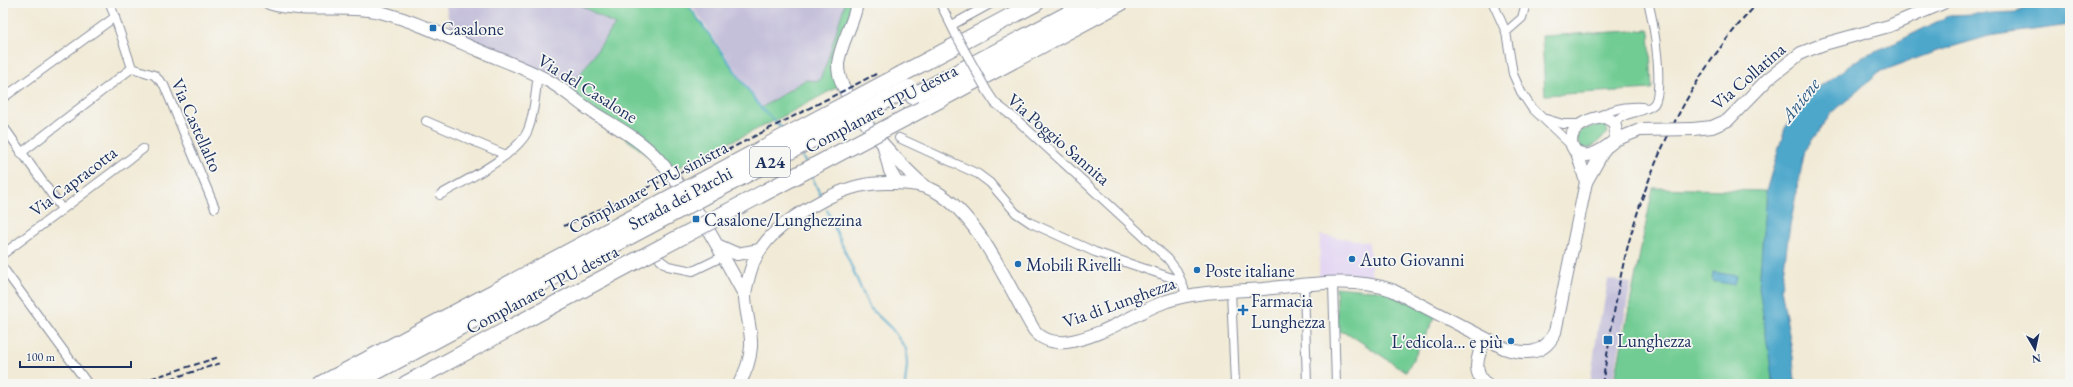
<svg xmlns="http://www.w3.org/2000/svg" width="2073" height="387" font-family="'EB Garamond',serif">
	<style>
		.built { fill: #e2d4f3 }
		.industrial { fill: #c5c0da }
		.green { fill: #71cc93; stroke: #467e78 }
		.water { fill: #4da7cb; stroke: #346b94 }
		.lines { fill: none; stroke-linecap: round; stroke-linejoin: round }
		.stream { stroke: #4da7cb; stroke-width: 2 }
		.street-casing { stroke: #868c9a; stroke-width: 10 }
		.secondary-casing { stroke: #868c9a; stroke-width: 14 }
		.highway-casing { stroke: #868c9a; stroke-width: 18 }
		.street { stroke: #fff; stroke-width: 8 }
		.secondary { stroke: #fff; stroke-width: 12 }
		.highway { stroke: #fff; stroke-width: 16 }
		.rail { stroke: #1b2f5e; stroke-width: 2; stroke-dasharray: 6 3; stroke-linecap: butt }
		.street-bridge-casing { stroke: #868c9a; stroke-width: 10; stroke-linecap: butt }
		.secondary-bridge-casing { stroke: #868c9a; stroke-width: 14; stroke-linecap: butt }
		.highway-bridge-casing { stroke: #868c9a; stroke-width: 18; stroke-linecap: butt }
		.street-bridge { stroke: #fff; stroke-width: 8 }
		.secondary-bridge { stroke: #fff; stroke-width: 12 }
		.highway-bridge { stroke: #fff; stroke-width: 16 }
		.poi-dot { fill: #1f6fb2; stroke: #f6f6f2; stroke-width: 1.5 }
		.labels { text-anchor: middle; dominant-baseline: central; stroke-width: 3.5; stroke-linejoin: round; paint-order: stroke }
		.shield { fill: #f6f6f2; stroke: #5d6b8a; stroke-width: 1 }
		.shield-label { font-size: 17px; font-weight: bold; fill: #1b2f5e }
		.poi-label { font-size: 18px; fill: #1b2f5e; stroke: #f6f6f2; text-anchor: start }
		.street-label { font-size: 18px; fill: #1b2f5e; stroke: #f6f6f2 }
		.water-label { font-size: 19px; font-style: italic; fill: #2c5984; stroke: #f6f6f2 }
	</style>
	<rect width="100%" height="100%" fill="#f6f6f2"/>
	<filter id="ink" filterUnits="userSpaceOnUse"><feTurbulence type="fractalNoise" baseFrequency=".025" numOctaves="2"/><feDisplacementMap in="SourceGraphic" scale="8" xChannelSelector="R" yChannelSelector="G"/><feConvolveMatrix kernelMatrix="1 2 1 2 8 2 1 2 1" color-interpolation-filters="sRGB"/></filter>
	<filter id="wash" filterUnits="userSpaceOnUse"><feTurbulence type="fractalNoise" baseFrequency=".012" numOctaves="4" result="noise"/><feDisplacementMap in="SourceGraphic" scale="16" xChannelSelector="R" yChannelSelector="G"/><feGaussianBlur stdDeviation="0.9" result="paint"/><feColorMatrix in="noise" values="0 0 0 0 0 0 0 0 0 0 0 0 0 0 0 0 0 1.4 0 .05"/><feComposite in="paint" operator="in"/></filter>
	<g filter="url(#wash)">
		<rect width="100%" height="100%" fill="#f1ead6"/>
		<polygon class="built" points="1320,235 1369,242 1372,280 1319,280"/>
		<g class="industrial">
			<polygon points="445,3 577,3 616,25 567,93 453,39"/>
			<polygon points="690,3 845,3 826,65 819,81 805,80 761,108"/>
			<polygon points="1608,279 1631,283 1613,383 1590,384 1599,319 1600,315 1602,315"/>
		</g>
		<g class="green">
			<polygon points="577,3 687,3 761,108 805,80 819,81 826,65 845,3 857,3 841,52 841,85 780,118 669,172 567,93 615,25"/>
			<polygon points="1649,30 1652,89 1545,95 1542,36"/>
			<polygon points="1600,124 1606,125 1608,133 1590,148 1581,148 1577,139 1580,131"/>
			<polygon points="1653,188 1765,191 1772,384 1614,384"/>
			<polygon points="1336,287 1390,292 1436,316 1406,372 1349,334 1338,331"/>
		</g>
		<g class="water">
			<polygon points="2035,3 2070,3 2070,25 1989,36 1934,52 1879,72 1831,114 1805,150 1790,225 1781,288 1793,357 1795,384 1773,384 1759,287 1766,191 1785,128 1812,92 1863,56 1895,43 1950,15 2017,12"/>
			<polygon points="1713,272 1737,276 1735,285 1712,281"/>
		</g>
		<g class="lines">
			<g class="stream">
				<polyline points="687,3 761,108 784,130"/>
				<polyline points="800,153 806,163"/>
				<polyline points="811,175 821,196"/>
				<polyline points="827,210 869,307 892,329 906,349 907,365 905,384"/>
			</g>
		</g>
	</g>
	<g filter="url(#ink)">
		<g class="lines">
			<defs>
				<g id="street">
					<polyline points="110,3 132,68 154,75 164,85 215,208"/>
					<polyline points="940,3 956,35"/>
					<polyline points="1493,3 1506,32"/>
					<polyline points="1526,3 1522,18 1506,32 1513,74 1521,92 1531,107 1572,146"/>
					<polyline points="952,25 992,3"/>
					<polyline points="987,91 995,103 1017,120 1168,259 1177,271 1187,296"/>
					<polyline points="3,98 115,17"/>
					<path d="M1598,117c14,-9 28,-11 44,-10"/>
					<polyline points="1546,119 1563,124 1582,124"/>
					<polyline points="426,121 506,155"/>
					<path d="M1614,122c11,-11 28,-8 39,-17 12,-9 1,-86 -5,-102"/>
					<polyline points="3,126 62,209"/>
					<polyline points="899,138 978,174 990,183 1016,213 1031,223 1095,252 1181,281"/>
					<polyline points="21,153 132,68"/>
					<path d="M440,195c24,-14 78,-40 88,-65 7,-17 7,-37 10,-55"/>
					<polyline points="3,254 143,149"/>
					<polyline points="660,260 668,266 693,271 724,256"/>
					<polyline points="3,268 88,384"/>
					<polyline points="1333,284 1336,384"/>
					<polyline points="1304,286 1307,384"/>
					<polyline points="1231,291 1235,384"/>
				</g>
				<g id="secondary">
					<path d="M269,3c35,11 75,1 111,9 34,9 66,24 98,38 23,10 48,18 69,30 17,9 31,23 47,33 22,14 46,26 64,46 36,40 61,90 87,137"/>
					<path d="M857,3c-3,21 -17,40 -19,61 -2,35 61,99 86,122"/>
					<path d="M1605,117l9,5 2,9 -1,9c-12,11 -38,27 -44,2 -1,-16 20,-24 34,-25z"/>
					<polyline points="1693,129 1712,127 1728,120 1768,79 1801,53 1824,44 1889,26 1943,3"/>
					<polyline points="1615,140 1640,130"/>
					<polyline points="884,147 890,171 897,183"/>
					<polyline points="1577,152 1586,182"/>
					<polyline points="719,246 737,254 760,250"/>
					<path d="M739,384c7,-12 11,-24 12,-37 1,-18 -6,-35 -6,-52 1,-9 5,-23 8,-32 14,-32 44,-49 74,-65 22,-11 41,-16 66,-15 14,0 29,1 42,8 45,25 73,96 99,139 8,10 20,13 32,12 36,-5 68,-29 101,-41 31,-10 64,-10 96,-12 41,-4 89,-13 129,1l112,58c21,7 41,7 51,-16l31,-150 19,-34"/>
					<path d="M1486,384c-15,-12 -8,-31 0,-45"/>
				</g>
				<g id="highway">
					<polyline points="902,74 1036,3"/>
					<polyline points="913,96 1089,3"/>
					<polyline points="922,109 1120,3"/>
					<polyline points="322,384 623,223"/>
					<polyline points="353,384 630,236"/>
					<polyline points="406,384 643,257"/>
				</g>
			</defs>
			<use href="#street" class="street-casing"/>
			<use href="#secondary" class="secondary-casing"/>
			<use href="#highway" class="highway-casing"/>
			<use href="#street" class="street"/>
			<use href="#secondary" class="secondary"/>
			<use href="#highway" class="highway"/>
			<g class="rail">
				<polyline points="564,226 718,155 876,74"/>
				<polyline points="134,384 219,357"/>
				<polyline points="154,384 221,363"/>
				<path d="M1602,384c7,-38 12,-76 20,-114 22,-98 66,-194 136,-267"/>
			</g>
			<defs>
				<polyline id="street-bridge" points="956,35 987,91"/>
				<polyline id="secondary-bridge" points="1640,130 1693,129"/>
				<g id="highway-bridge">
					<polyline points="623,223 902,74"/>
					<polyline points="630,236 909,88"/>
					<polyline points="643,257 922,109"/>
				</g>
			</defs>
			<use href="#street-bridge" class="street-bridge-casing"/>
			<use href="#secondary-bridge" class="secondary-bridge-casing"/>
			<use href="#highway-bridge" class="highway-bridge-casing"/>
			<use href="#street-bridge" class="street-bridge"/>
			<use href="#secondary-bridge" class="secondary-bridge"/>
			<use href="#highway-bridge" class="highway-bridge"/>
		</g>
	</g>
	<g class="poi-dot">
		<rect x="429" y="24" width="8" height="8" rx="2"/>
		<rect x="692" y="215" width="8" height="8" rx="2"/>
		<circle cx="1352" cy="259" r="4"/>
		<circle cx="1018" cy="264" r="4"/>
		<circle cx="1197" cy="270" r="4"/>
		<path d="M1241 304h4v4h4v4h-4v4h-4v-4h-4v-4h4z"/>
		<rect x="1603" y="335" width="10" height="10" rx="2"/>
		<circle cx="1511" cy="341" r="4"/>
	</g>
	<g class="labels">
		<rect class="shield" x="750" y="147" width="40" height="30" rx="3"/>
		<g class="shield-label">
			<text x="770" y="162">A24</text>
		</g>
		<g class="poi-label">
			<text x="441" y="28">Casalone</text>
			<text x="704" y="219">Casalone/Lunghezzina</text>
			<text x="1360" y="259">Auto Giovanni</text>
			<text x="1026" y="264">Mobili Rivelli</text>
			<text x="1205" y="270">Poste italiane</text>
			<text x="1251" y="300">Farmacia<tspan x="1251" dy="21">Lunghezza</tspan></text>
			<text x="1617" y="340">Lunghezza</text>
			<text x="1503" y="341" text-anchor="end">L'edicola… e più</text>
		</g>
		<g class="street-label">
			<text transform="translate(1748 76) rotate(-41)">Via Collatina</text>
			<text transform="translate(588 88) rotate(32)">Via del Casalone</text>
			<text transform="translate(881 108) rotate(-28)">Complanare TPU destra</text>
			<text transform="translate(197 125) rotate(66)">Via Castellalto</text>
			<text transform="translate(1059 139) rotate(41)">Via Poggio Sannita</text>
			<text transform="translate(73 181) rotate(-37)">Via Capracotta</text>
			<text transform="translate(648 187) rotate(-28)">Complanare TPU sinistra</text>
			<text transform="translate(680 198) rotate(-28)">Strada dei Parchi</text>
			<text transform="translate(542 289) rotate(-28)">Complanare TPU destra</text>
			<text transform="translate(1119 302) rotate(-20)">Via di Lunghezza</text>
		</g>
		<g class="water-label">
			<text transform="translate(1800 100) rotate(-51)">Aniene</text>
		</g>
	</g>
	<rect width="2073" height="387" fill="none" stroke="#f6f6f2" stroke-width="16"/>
	<g transform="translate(2035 349) rotate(171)" stroke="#f6f6f2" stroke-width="3" paint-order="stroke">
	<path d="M0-3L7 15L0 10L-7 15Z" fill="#1b2f5e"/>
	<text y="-6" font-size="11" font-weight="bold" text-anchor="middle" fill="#1b2f5e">N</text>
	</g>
	<path d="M20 361v6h111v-6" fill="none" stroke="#1b2f5e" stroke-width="2"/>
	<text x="26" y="361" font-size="12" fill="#1b2f5e" stroke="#f6f6f2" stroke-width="3" paint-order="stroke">100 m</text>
</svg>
